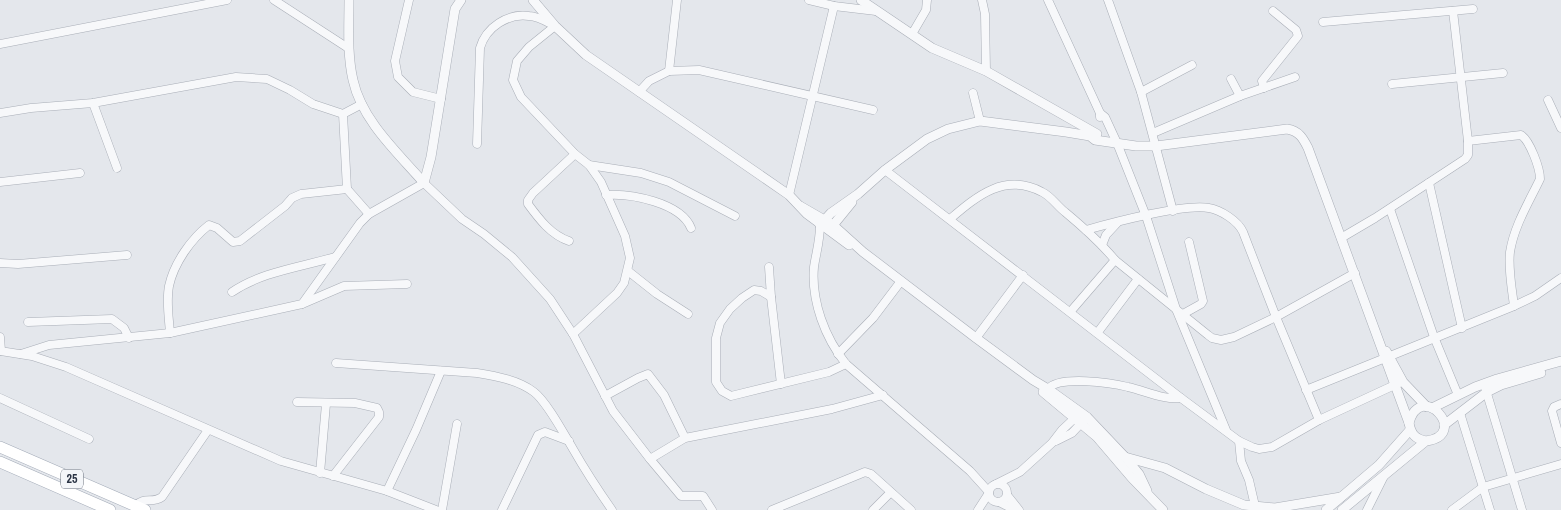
<svg xmlns="http://www.w3.org/2000/svg" width="1561" height="510" font-family="'Archivo Narrow',sans-serif">
	<style>
		.lines { fill: none; stroke-linecap: round; stroke-linejoin: round }
		.minor-casing { stroke: #a9aeb7; stroke-width: 9 }
		.tertiary-casing { stroke: #a9aeb7; stroke-width: 10 }
		.primary-casing { stroke: #a3abb8; stroke-width: 12 }
		.minor { stroke: #f7f8fa; stroke-width: 8 }
		.tertiary { stroke: #f7f8fa; stroke-width: 9 }
		.primary { stroke: #fff; stroke-width: 11 }
		.labels { text-anchor: middle; dominant-baseline: central; stroke-width: 4; stroke-linejoin: round; paint-order: stroke }
		.shield { fill: #f4f6f9; stroke: #676e7b; stroke-width: 1 }
		.shield-label { font-size: 12px; font-weight: bold; fill: #2b3445 }
	</style>
	<rect width="100%" height="100%" fill="#e4e7ec"/>
	<g class="lines">
		<defs>
			<g id="minor">
				<polyline points="274,0 348,48"/>
				<polyline points="409,0 395,61 398,77 413,92 441,99"/>
				<polyline points="809,0 834,6 876,11"/>
				<polyline points="982,0 985,14 986,71"/>
				<polyline points="1048,0 1100,113 1100,117"/>
				<polyline points="1108,0 1141,92 1173,211"/>
				<polyline points="1323,22 1473,9"/>
				<polyline points="912,34 926,10 927,0"/>
				<polyline points="0,44 227,0"/>
				<polyline points="669,71 677,0"/>
				<polyline points="1231,79 1240,96"/>
				<polyline points="1392,84 1503,73"/>
				<polyline points="1264,88 1262,81 1298,36 1296,30 1273,11"/>
				<polyline points="639,92 649,81 669,71 699,70 873,110"/>
				<polyline points="1141,92 1192,65"/>
				<polyline points="973,93 980,121"/>
				<polyline points="1548,100 1561,128"/>
				<polyline points="93,103 117,168"/>
				<polyline points="0,113 31,108 93,103 236,77 267,79 290,90 313,104 343,114 362,104"/>
				<polyline points="1100,113 1105,117 1117,143 1146,216 1176,309 1226,430"/>
				<polyline points="343,114 347,189"/>
				<polyline points="1153,133 1240,96 1295,77"/>
				<path d="M1468,141l53,-6c9,6 19,33 19,44 -11,23 -26,47 -30,73 -2,17 2,37 4,54"/>
				<path d="M477,144l3,-96c6,-21 28,-35 49,-32 9,0 18,6 26,10l-26,21 -12,14 -4,19 8,17 54,57 14,11 12,17 24,54 5,22 -6,25 -7,10 -44,41"/>
				<polyline points="589,165 641,173 669,182 735,216"/>
				<polyline points="885,170 1181,398 1239,441 1252,447 1259,449 1272,447 1319,420 1399,383"/>
				<polyline points="0,182 80,173"/>
				<polyline points="1429,183 1462,328"/>
				<path d="M606,195c25,-2 75,8 85,33"/>
				<polyline points="789,195 834,6"/>
				<polyline points="1390,209 1434,337 1458,395"/>
				<path d="M950,219c27,-23 55,-47 92,-27 9,4 15,14 23,20 18,15 35,30 50,48l93,75 4,3 9,2 13,-3 42,-20 79,-44"/>
				<path d="M820,225c0,16 -4,28 -6,42 -3,34 11,71 32,97l124,107 19,21"/>
				<path d="M1086,230c25,-7 100,-27 123,-22 12,2 29,13 34,24l33,85 43,103"/>
				<polyline points="1341,238 1375,218 1465,159 1468,155 1468,141 1453,11"/>
				<path d="M569,241c-18,-6 -30,-22 -41,-37v-4l5,-7 42,-39"/>
				<polyline points="1102,245 1106,235 1118,222"/>
				<polyline points="0,263 18,264 127,255"/>
				<polyline points="769,267 771,297 761,291 754,290 742,298 730,309 720,323 716,338 716,382 722,391 731,396 829,372 846,364"/>
				<polyline points="628,271 657,294 688,314"/>
				<path d="M232,292c29,-20 69,-25 103,-35"/>
				<polyline points="771,297 781,384"/>
				<polyline points="302,304 344,286 407,284"/>
				<polyline points="1071,311 1115,260"/>
				<polyline points="1183,314 1201,304 1203,301 1189,242"/>
				<polyline points="28,322 112,319 124,328 129,338"/>
				<polyline points="1098,332 1138,279"/>
				<path d="M170,333c-1,-15 -4,-32 -1,-47 5,-23 22,-47 40,-61l8,3 16,14 7,-1 45,-35 7,-8 9,-4 46,-5 22,25"/>
				<polyline points="0,337 1,351"/>
				<polyline points="976,338 1023,275"/>
				<polyline points="0,351 32,356 66,367 281,461 387,491 436,510"/>
				<polyline points="21,354 49,345 170,333 302,304 360,223 369,214 424,183 462,219 484,234 512,257 550,299 573,334 613,411 650,459 681,496 703,496 712,510"/>
				<polyline points="838,354 873,318 901,281"/>
				<path d="M336,363l141,10c19,3 41,7 57,19 13,10 30,42 39,57 12,21 25,41 39,61"/>
				<polyline points="1485,387 1522,510"/>
				<path d="M1048,389c11,-14 64,-6 80,-2 18,4 35,13 53,11"/>
				<polyline points="1306,390 1514,306 1535,296 1561,278"/>
				<polyline points="605,396 638,378 648,374 664,395 685,438"/>
				<polyline points="0,398 89,439"/>
				<polyline points="297,402 355,403 377,408 379,412 379,417 333,476"/>
				<polyline points="1561,404 1554,407 1552,411 1561,443"/>
				<polyline points="1460,413 1490,510"/>
				<polyline points="1056,441 1072,433 1087,417"/>
				<polyline points="1239,441 1241,461 1249,480 1255,506"/>
				<polyline points="650,459 685,438 832,409 883,395"/>
				<polyline points="320,473 326,404"/>
				<polyline points="996,484 1020,472 1052,443 1062,430 1078,415"/>
				<circle cx="998" cy="493" r="9"/>
				<polyline points="387,491 416,430 441,371"/>
				<polyline points="1007,495 1019,510"/>
				<polyline points="999,502 1015,510"/>
				<path d="M135,506c10,-10 17,-2 27,-9l46,-67"/>
				<polyline points="442,510 457,424"/>
				<polyline points="502,510 538,435 545,432 569,441"/>
				<polyline points="772,510 865,472 871,474 911,510"/>
				<polyline points="873,510 890,493"/>
				<polyline points="978,510 989,493"/>
				<polyline points="1367,510 1384,476"/>
				<polyline points="1452,510 1483,487 1561,464"/>
			</g>
			<g id="tertiary">
				<path d="M349,0c0,27 -2,54 4,80 9,41 45,73 71,103"/>
				<polyline points="533,0 555,26 586,55 789,195 807,214 849,245"/>
				<polyline points="861,0 932,48 986,71 1097,134"/>
				<polyline points="424,183 431,157 455,9 461,0"/>
				<polyline points="800,206 833,225 863,252 976,338 1033,380 1048,389 1087,417 1125,457 1139,474 1147,491"/>
				<path d="M820,225l11,-12 27,-19 27,-24 42,-31 21,-10 32,-8 86,11 24,4 5,4 41,6h20l131,-17c12,2 16,9 21,19l101,275"/>
				<polyline points="830,229 852,202"/>
				<polyline points="1386,351 1403,382 1427,407"/>
				<polyline points="1043,392 1097,437 1132,478 1163,510"/>
				<polyline points="1432,408 1475,387 1497,379 1561,361"/>
				<polyline points="1444,425 1487,392 1501,385 1541,373"/>
				<polyline points="1125,457 1165,468 1206,489 1244,505 1275,508 1341,497"/>
				<polyline points="1326,510 1379,465 1410,430"/>
				<path d="M1342,510l84,-69c45,-6 -5,-62 -17,-18 2,11 6,16 17,18"/>
			</g>
			<g id="primary">
				<polyline points="0,447 145,510"/>
				<polyline points="0,462 110,510"/>
			</g>
		</defs>
		<use href="#minor" class="minor-casing"/>
		<use href="#tertiary" class="tertiary-casing"/>
		<use href="#primary" class="primary-casing"/>
		<use href="#minor" class="minor"/>
		<use href="#tertiary" class="tertiary"/>
		<use href="#primary" class="primary"/>
	</g>
	<g class="labels">
		<rect class="shield" x="61" y="469.5" width="22" height="19" rx="4"/>
		<g class="shield-label">
			<text x="72" y="479">25</text>
		</g>
	</g>
</svg>
